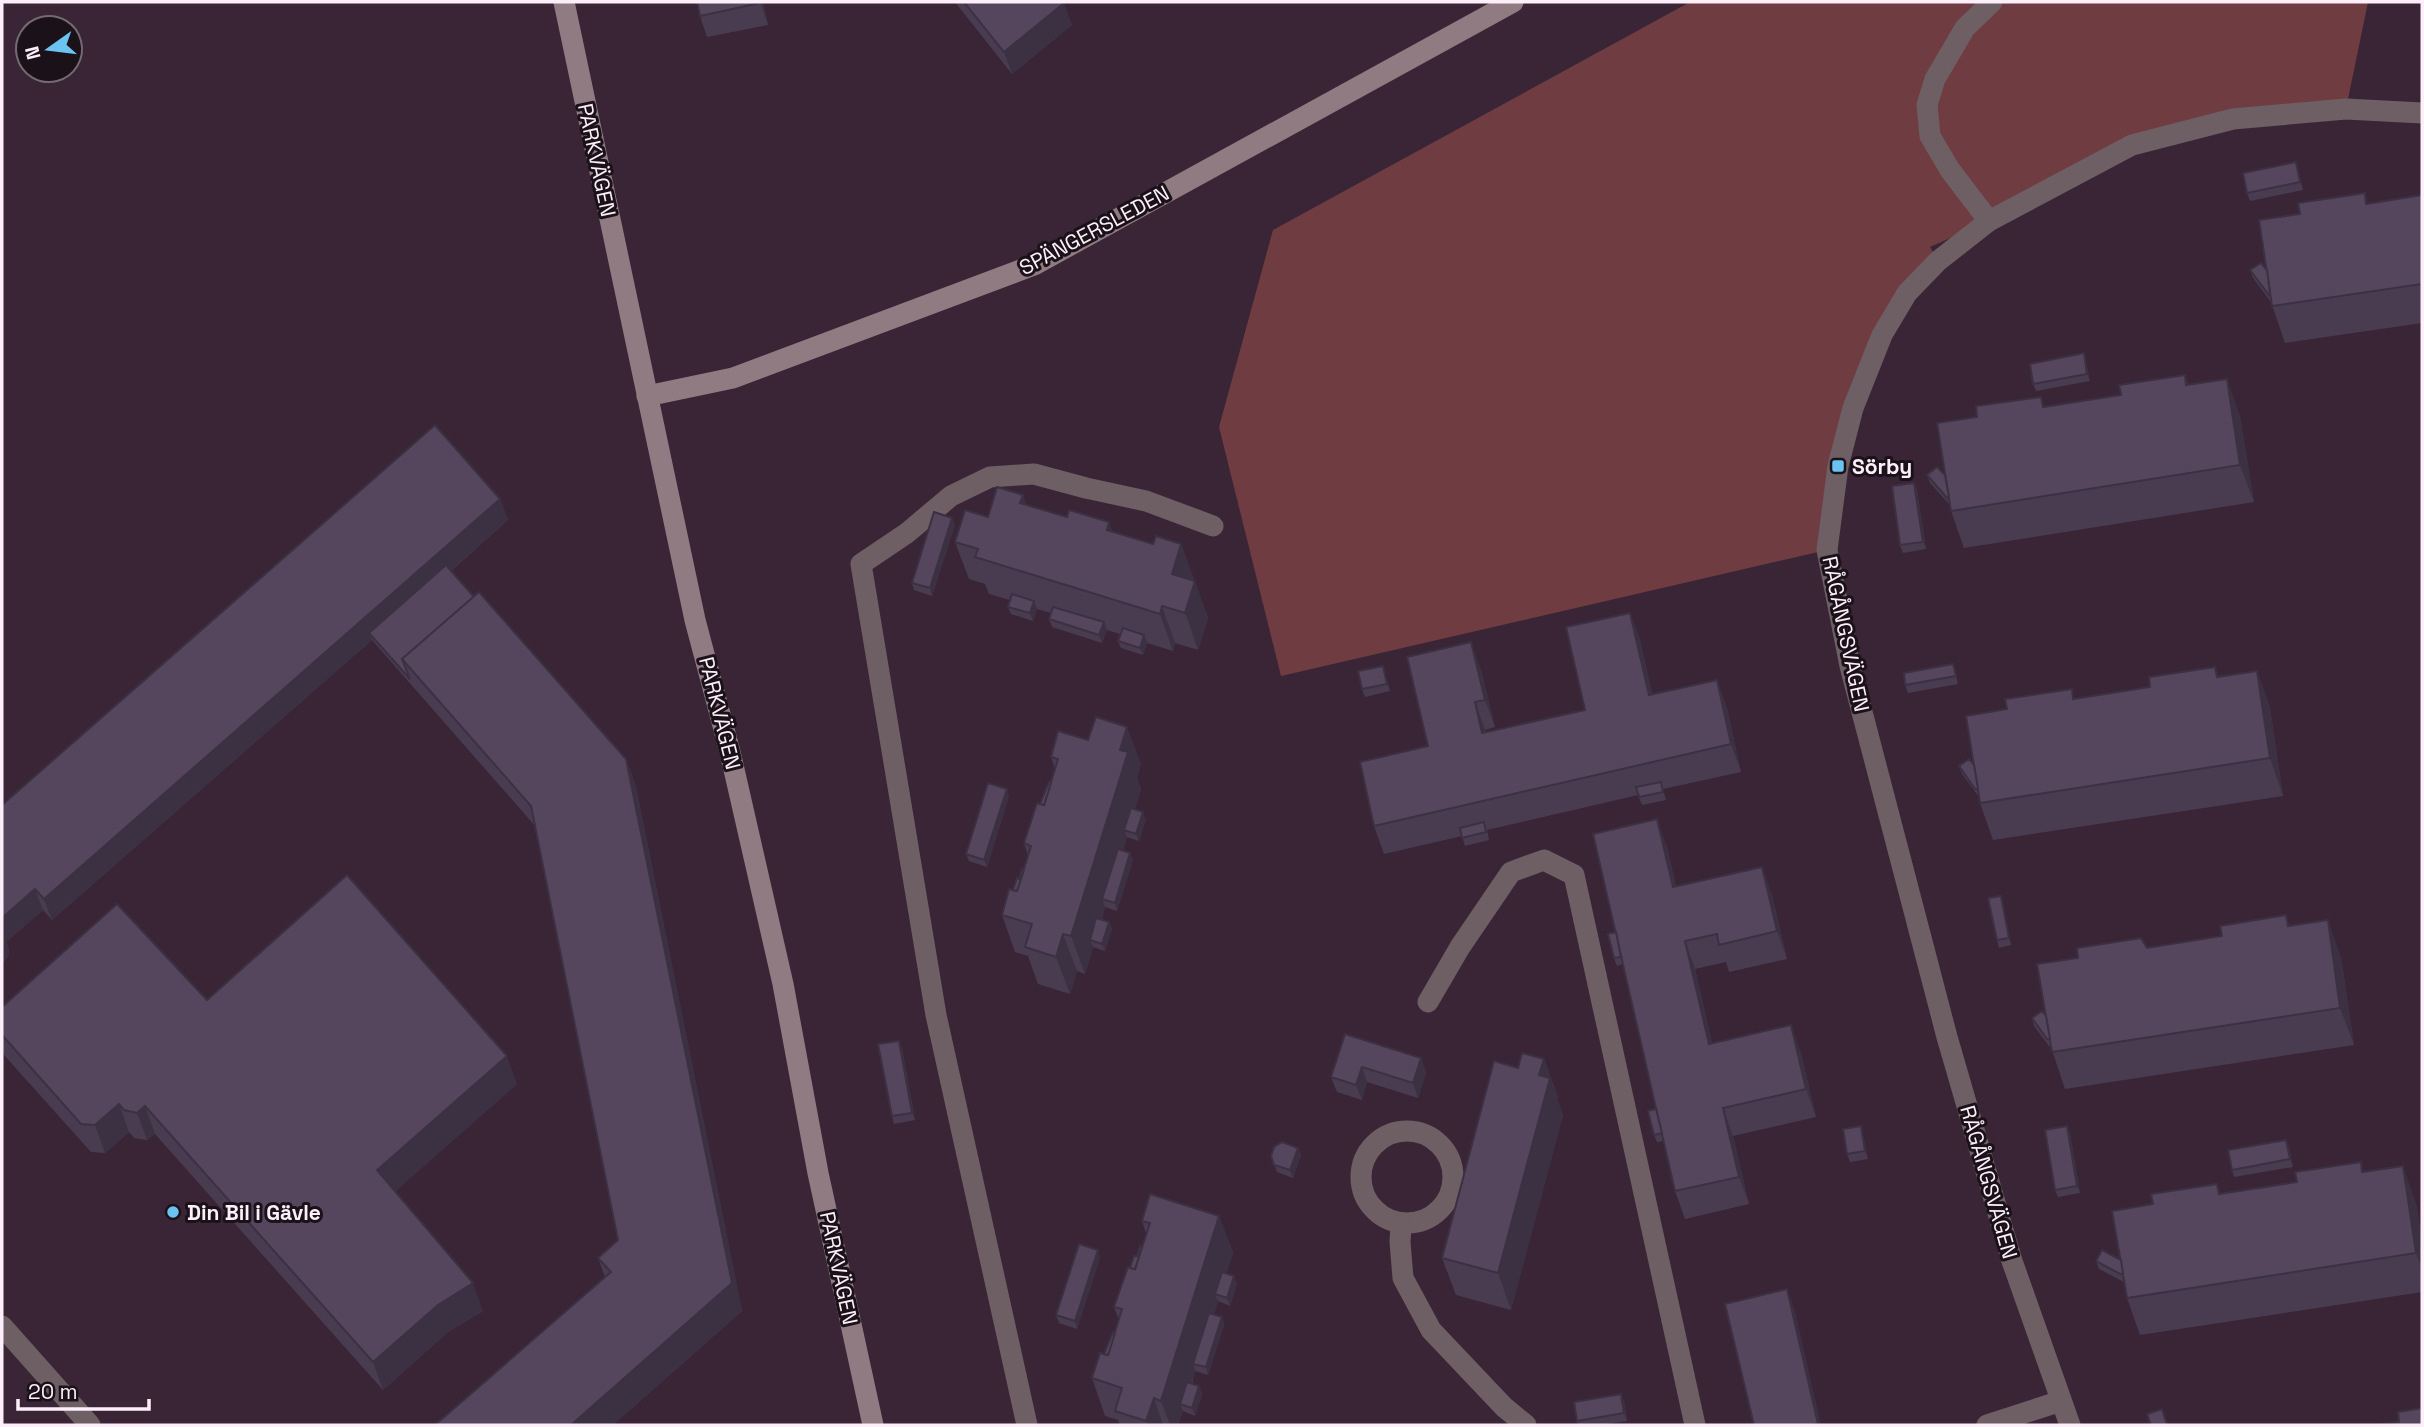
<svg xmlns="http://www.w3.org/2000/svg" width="2424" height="1427" font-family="'Space Grotesk',sans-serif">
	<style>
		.green { fill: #6f3c41 }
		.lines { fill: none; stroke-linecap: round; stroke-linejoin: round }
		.lane { stroke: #6d5f64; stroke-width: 21 }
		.street { stroke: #6d5f64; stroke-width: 21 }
		.secondary { stroke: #917b83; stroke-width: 21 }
		.wall { fill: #493c51 }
		.shaded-wall { fill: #3c3142 }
		.building { fill: #55465e; stroke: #3c3142; stroke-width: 2 }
		.poi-dot { fill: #6bc3f2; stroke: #1b1219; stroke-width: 2.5 }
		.labels { text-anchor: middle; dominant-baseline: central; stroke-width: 6; stroke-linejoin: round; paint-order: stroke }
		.street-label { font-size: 21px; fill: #fdeffa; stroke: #1b1219 }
		.poi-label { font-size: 21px; font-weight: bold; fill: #fdeffa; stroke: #1b1219; text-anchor: start }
	</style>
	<rect width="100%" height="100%" fill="#3a2536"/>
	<polygon class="green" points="1690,2 2368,2 2346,109 2132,145 1989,221 1930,247 1938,261 1882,335 1827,550 1281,676 1219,427 1273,230"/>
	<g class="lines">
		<g class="lane">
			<polyline points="1989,221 1950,170 1930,136 1927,105 1935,79 1965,28 1992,2"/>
			<polyline points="1428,1002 1460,947 1511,872 1544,860 1574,875 1695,1425"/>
			<circle cx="1407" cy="1177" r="46"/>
			<polyline points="1027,1425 936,1015 861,564 907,533 951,496 990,477 1034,474 1086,488 1146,501 1213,526"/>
		</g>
		<g class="street">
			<polyline points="1401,1225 1400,1242 1403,1278 1431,1330 1504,1407 1526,1425"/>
			<polyline points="2,1326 90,1425"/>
			<polyline points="1987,1425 2061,1401"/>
			<polyline points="2070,1425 2012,1261 1947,1037 1850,666 1827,550 1838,466 1853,408 1882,335 1907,293 1938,261 1989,221 2132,145 2233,119 2346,109 2422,113"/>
		</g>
		<g class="secondary">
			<polyline points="564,2 695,620 730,752 783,984 818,1173 873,1425"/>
			<polyline points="647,396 733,378 1034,265 1513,2"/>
		</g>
	</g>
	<g class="wall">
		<polygon points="697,2 763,2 768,25 707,37 700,16"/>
		<polygon points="955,2 1063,2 1072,25 1012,74"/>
		<polygon points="2296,162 2303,190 2250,201 2247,193"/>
		<polygon points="2422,195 2422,323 2285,343 2271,302 2253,278 2250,270 2267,270 2368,203"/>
		<polygon points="2084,353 2086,361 2090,381 2036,391 2033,384"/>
		<polygon points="2185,375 2188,385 2240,416 2254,502 1964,548 1951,511 1950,505 1930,483 1927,475 1945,475 1977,417 2121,395"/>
		<polygon points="1914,483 1917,490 1926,549 1903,553 1900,545"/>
		<polygon points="1023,495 1026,505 1113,531 1153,544 1181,544 1208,618 1198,650 1175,643 1173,651 1147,643 1143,655 1121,648 1118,641 1120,634 1107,630 1102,643 1052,627 1049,619 1051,613 1037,609 1033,621 1011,614 1008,607 1010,600 989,594 985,584 969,579 955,542 988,517"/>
		<polygon points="500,499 508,520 451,571 474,597 626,759 636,787 742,1311 613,1425 435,1425 605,1277 598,1258 618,1240 536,827 372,640 52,920 43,910 6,942 9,950 8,957 2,963 2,805"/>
		<polygon points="955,525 932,596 914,590 912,583"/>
		<polygon points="1630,613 1640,640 1652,694 1727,708 1741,772 1663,789 1666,800 1642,805 1638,795 1487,830 1489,840 1465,846 1462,836 1384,854 1374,826 1428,746 1481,670 1495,727 1485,730 1486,733 1585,710"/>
		<polygon points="1953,664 1958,684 1908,693 1905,685"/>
		<polygon points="1383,666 1390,691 1365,697 1362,689"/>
		<polygon points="2257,671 2270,708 2283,796 1993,840 1980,803 1979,797 1962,774 1959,766 1974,765 2075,699"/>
		<polygon points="1051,757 1141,764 1137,778 1141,789 1135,809 1146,820 1139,841 1127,837 1123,850 1133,860 1117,911 1105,907 1102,919 1109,922 1112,929 1105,951 1093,947 1085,974 1077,971 1070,994 1038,984 1028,956 1015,952 1002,915 1013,890 1024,870 1028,856 1024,843 1040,804 1051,783 1055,769"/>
		<polygon points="1009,796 987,867 969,861 966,854"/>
		<polygon points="1667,847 1676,887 1772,895 1787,959 1729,972 1726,962 1695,969 1712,1043 1801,1053 1816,1117 1733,1136 1749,1204 1685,1219 1675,1191 1663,1141 1657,1142 1654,1135 1656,1109 1623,964 1617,966 1614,958 1616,932"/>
		<polygon points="2001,896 2003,904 2011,945 1999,948 1997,940"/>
		<polygon points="2286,915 2289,926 2341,957 2354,1045 2065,1089 2051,1047 2049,1046 2034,1026 2032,1018 2046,1016 2147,948 2222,936"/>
		<polygon points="207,1000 517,1084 395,1191 483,1311 448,1332 383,1390 155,1134 147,1140 134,1138 129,1132 105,1153 91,1152 4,1055 2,1047 2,1007"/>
		<polygon points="1345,1034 1421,1058 1426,1073 1418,1098 1367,1082 1362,1100 1337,1092 1331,1077"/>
		<polygon points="902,1048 915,1120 894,1124 892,1116"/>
		<polygon points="1544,1059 1558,1097 1557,1099 1563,1115 1511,1310 1456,1295 1442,1258 1518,1068"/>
		<polygon points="1861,1126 1863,1134 1868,1159 1850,1162 1847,1154"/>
		<polygon points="2067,1126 2070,1134 2080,1193 2058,1197 2055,1190"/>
		<polygon points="2286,1140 2289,1147 2293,1167 2234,1177 2232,1170"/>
		<polygon points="1298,1148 1301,1155 1293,1178 1277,1172 1271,1156"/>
		<polygon points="2364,1172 2416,1203 2422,1241 2422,1292 2140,1335 2127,1298 2124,1282 2099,1269 2096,1261 2120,1260 2220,1194"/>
		<polygon points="1219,1216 1233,1253 1226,1274 1237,1284 1230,1306 1218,1301 1214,1314 1222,1317 1224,1325 1208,1375 1195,1371 1192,1384 1199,1386 1202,1394 1195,1416 1183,1411 1178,1425 1120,1425 1118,1420 1105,1416 1092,1378 1115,1333 1119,1320 1114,1307 1130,1268 1142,1247 1146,1233 1142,1221"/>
		<polygon points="1100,1258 1077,1329 1059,1323 1056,1315"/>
		<polygon points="1624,1401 1627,1421 1601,1425 1578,1425 1577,1421"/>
	</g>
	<g class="shaded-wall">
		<polygon points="760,2 763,2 768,25"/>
		<polygon points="1064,3 1072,25 1012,74 1004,52"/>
		<polygon points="2084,353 2086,361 2090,381 2087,374"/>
		<polygon points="2227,379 2240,416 2254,502 2240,465"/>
		<polygon points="1914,483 1917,490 1926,549 1923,542"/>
		<polygon points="1023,495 1036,532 1020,503"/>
		<polygon points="500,499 508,520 374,638 369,633 372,640 52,920 44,899"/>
		<polygon points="952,518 955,525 932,596 930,588"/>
		<polygon points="1109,522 1123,559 1107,530"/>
		<polygon points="1181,544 1208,618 1198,650 1172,574"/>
		<polygon points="1034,601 1037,609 1033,621 1030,613"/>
		<polygon points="1162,606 1175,643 1173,651 1160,614"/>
		<polygon points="1630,613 1640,640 1659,723 1649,695"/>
		<polygon points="1104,622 1107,630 1102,643 1099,635"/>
		<polygon points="1144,635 1147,642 1143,655 1140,648"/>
		<polygon points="1471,642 1481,670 1495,727 1485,700"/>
		<polygon points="2257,671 2270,708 2283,796 2270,758"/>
		<polygon points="1717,680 1727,708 1741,772 1731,744"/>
		<polygon points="1475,702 1485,730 1492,761 1482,733"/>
		<polygon points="1127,727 1141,764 1137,778 1141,789 1128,831 1124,830 1127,837 1107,901 1102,899 1105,907 1095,941 1090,940 1093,947 1085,974 1071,936 1120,750"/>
		<polygon points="626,759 636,787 742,1311 613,1425 571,1425 732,1283"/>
		<polygon points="1007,789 1009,796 987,867 984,860"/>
		<polygon points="1143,812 1146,820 1139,841 1136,834"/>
		<polygon points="1657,819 1667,847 1683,915 1673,887"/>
		<polygon points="1130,853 1133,860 1117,911 1115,903"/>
		<polygon points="1762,867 1772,895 1787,959 1777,931"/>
		<polygon points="35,889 43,910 6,942 9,950 8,957 2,963 2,918"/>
		<polygon points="2328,920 2341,957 2354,1045 2340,1008"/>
		<polygon points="1109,922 1112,929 1105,951 1102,944"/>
		<polygon points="1063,934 1077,971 1070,994 1056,957"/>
		<polygon points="1685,941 1695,969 1719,1072 1709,1044"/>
		<polygon points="1791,1025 1801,1053 1816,1117 1806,1089"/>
		<polygon points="899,1041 902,1048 915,1120 912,1113"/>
		<polygon points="507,1056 517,1084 388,1198 377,1170"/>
		<polygon points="1421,1058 1426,1073 1418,1098 1413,1083"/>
		<polygon points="1544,1059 1558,1097 1557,1099 1563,1115 1511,1310 1498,1273 1539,1075"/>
		<polygon points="1362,1067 1367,1082 1362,1100 1356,1085"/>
		<polygon points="119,1104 129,1132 105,1153 95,1125"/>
		<polygon points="145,1106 155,1134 147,1140 137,1113"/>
		<polygon points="1723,1108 1733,1136 1749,1204 1739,1177"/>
		<polygon points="1861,1126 1863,1134 1868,1159 1865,1151"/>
		<polygon points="2067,1126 2070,1134 2080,1193 2077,1186"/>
		<polygon points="2286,1140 2289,1147 2293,1167 2290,1159"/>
		<polygon points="1298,1148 1301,1155 1293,1178 1290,1170"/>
		<polygon points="2403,1166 2416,1203 2422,1241 2422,1269 2416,1253"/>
		<polygon points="1219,1216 1233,1253 1219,1296 1215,1294 1218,1301 1197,1365 1193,1364 1195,1371 1185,1405 1180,1404 1183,1411 1178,1425 1170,1425 1161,1401"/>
		<polygon points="1098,1250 1100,1258 1077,1329 1075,1321"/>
		<polygon points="1234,1276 1237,1284 1230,1306 1227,1298"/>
		<polygon points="473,1283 483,1311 448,1332 383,1390 373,1362 438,1305"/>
		<polygon points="1787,1289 1795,1311 1821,1425 1818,1425 1818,1424"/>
		<polygon points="1222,1317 1224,1325 1208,1375 1206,1367"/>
		<polygon points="1199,1386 1202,1394 1195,1416 1192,1408"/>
		<polygon points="1621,1394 1624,1401 1627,1421 1624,1413"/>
		<polygon points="1154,1398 1163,1425 1148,1425 1146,1421"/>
	</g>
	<g class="building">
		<polygon points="697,2 760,2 760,3 700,16"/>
		<polygon points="964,2 1063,2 1064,3 1004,52"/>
		<polygon points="2296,162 2300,182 2247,193 2243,173"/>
		<polygon points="2365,193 2366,204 2422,195 2422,284 2272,306 2259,220 2300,214 2298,203"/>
		<polygon points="2261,263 2267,270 2270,294 2269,295 2250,270"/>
		<polygon points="2084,353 2087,374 2033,384 2030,364"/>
		<polygon points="2185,375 2186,385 2227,379 2240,465 1951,511 1937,423 1977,417 1976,406 2041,397 2043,407 2121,395 2119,385"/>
		<polygon points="435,425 500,499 44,899 35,889 2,918 2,805"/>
		<polygon points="1937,467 1945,475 1949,497 1947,498 1927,475"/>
		<polygon points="1914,483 1923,542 1900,545 1892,486"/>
		<polygon points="997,487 1023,495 1020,503 1067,517 1069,510 1109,522 1107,530 1153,544 1156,536 1181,544 1172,574 1195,581 1185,613 1162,606 1160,614 975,557 978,549 955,542 965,510 988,517"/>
		<polygon points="934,512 952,518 930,588 912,583"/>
		<polygon points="446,565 474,597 402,659 410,679 369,633"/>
		<polygon points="479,592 626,759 732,1283 571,1425 435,1425 611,1272 598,1258 618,1240 531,806 402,659"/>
		<polygon points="1012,594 1034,601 1030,613 1008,607"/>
		<polygon points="1053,607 1104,622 1099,635 1049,619"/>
		<polygon points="1630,613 1649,695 1717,680 1731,744 1374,826 1360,762 1428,746 1407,657 1471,642 1485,700 1475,702 1482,733 1585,710 1566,627"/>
		<polygon points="1123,628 1144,635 1140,648 1118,641"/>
		<polygon points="1953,664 1956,676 1905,685 1904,673"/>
		<polygon points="1383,666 1387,684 1362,689 1358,671"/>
		<polygon points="2215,667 2217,677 2257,671 2270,758 1980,803 1966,716 2007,709 2005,699 2072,689 2073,699 2150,687 2149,677"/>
		<polygon points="1096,717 1127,727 1120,750 1128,752 1071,936 1063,934 1056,957 1025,947 1032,924 1002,915 1009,889 1017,891 1031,846 1024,843 1037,803 1044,805 1058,759 1051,757 1058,731 1088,740"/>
		<polygon points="1969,759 1974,765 1978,789 1975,789 1959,766"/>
		<polygon points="1049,782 1051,783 1044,805 1040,804"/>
		<polygon points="1661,782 1663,792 1639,797 1636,787"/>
		<polygon points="988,783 1007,789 984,860 966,854"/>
		<polygon points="1131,808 1143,812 1136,834 1124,830"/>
		<polygon points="1657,819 1673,887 1762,867 1777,931 1719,945 1717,934 1685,941 1709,1044 1791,1025 1806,1089 1723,1108 1739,1177 1675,1191 1593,834"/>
		<polygon points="1484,822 1486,832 1462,838 1460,828"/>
		<polygon points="1118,849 1130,853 1115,903 1102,899"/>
		<polygon points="1022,869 1024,870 1017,891 1013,890 1017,878 1019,879"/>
		<polygon points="347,875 507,1056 377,1170 473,1283 438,1305 373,1362 145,1106 137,1113 124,1110 119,1104 95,1125 81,1124 2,1035 2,1007 117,904 207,1000"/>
		<polygon points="2001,896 2009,938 1997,940 1988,898"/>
		<polygon points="2286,915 2288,926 2328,920 2340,1008 2052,1052 2037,964 2078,958 2077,948 2141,938 2147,948 2222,936 2220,926"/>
		<polygon points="1096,918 1109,922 1102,944 1090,940"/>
		<polygon points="1616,932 1621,957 1614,958 1608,934"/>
		<polygon points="2042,1011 2046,1016 2050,1039 2047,1039 2032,1018"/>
		<polygon points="1345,1034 1421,1058 1413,1083 1362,1067 1356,1085 1331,1077"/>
		<polygon points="899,1041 912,1113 892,1116 878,1044"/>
		<polygon points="1522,1053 1544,1059 1539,1075 1550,1078 1498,1273 1442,1258 1494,1061 1518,1068"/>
		<polygon points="1656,1109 1662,1133 1654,1135 1648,1111"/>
		<polygon points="1861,1126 1865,1151 1847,1154 1843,1129"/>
		<polygon points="2067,1126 2077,1186 2055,1190 2045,1130"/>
		<polygon points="2286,1140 2290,1159 2232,1170 2228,1150"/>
		<polygon points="1282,1142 1298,1148 1290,1170 1274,1165 1271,1156 1274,1147"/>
		<polygon points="2361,1162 2362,1172 2403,1166 2416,1253 2127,1298 2112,1211 2153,1204 2151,1194 2217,1184 2219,1194 2297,1182 2295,1172"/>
		<polygon points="1150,1194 1219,1216 1161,1401 1154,1398 1146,1421 1115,1411 1122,1388 1092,1378 1100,1353 1108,1355 1122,1309 1114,1307 1128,1267 1135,1269 1150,1223 1142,1221"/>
		<polygon points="1079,1244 1098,1250 1075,1321 1056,1315"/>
		<polygon points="1140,1246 1142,1247 1135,1269 1130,1268 1134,1256 1137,1256"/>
		<polygon points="2102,1250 2121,1260 2123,1274 2120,1274 2096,1261"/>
		<polygon points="1222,1272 1234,1276 1227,1298 1215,1294"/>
		<polygon points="1787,1289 1818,1424 1811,1425 1754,1425 1725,1304"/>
		<polygon points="1209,1313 1222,1317 1206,1367 1193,1364"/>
		<polygon points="1113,1332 1115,1333 1108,1355 1104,1354"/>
		<polygon points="1187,1382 1199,1386 1192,1408 1180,1404"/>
		<polygon points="1621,1394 1624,1413 1577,1421 1574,1402"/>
		<polygon points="2422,1408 2422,1425 2376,1425 2399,1422 2398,1412"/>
		<polygon points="2162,1409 2167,1425 2151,1425 2147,1414"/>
	</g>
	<g class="poi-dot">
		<rect x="1831" y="459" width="14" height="14" rx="3.5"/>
		<circle cx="173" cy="1212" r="7"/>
	</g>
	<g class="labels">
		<g class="street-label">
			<text transform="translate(597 160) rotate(78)">PARKVÄGEN</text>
			<text transform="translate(1094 230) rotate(-28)">SPÄNGERSLEDEN</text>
			<text transform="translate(1846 634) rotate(78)">RÅGÅNGSVÄGEN</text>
			<text transform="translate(720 713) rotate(76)">PARKVÄGEN</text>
			<text transform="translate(1989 1182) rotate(74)">RÅGÅNGSVÄGEN</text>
			<text transform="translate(839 1268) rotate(78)">PARKVÄGEN</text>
		</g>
		<g class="poi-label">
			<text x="1852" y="466">Sörby</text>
			<text x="187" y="1212">Din Bil i Gävle</text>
		</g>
	</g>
	<rect width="2424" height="1427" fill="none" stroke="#fdeffa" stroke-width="7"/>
	<g transform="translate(49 49) rotate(256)"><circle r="33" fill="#1b1219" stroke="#756a73" stroke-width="2"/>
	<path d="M0-5L12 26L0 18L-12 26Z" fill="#6bc3f2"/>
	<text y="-10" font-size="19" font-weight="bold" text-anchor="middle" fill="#fdeffa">N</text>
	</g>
	<path d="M18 1399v10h131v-10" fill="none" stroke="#fdeffa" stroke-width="3.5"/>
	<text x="28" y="1399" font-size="21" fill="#fdeffa" stroke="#1b1219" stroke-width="5" paint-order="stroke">20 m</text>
</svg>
